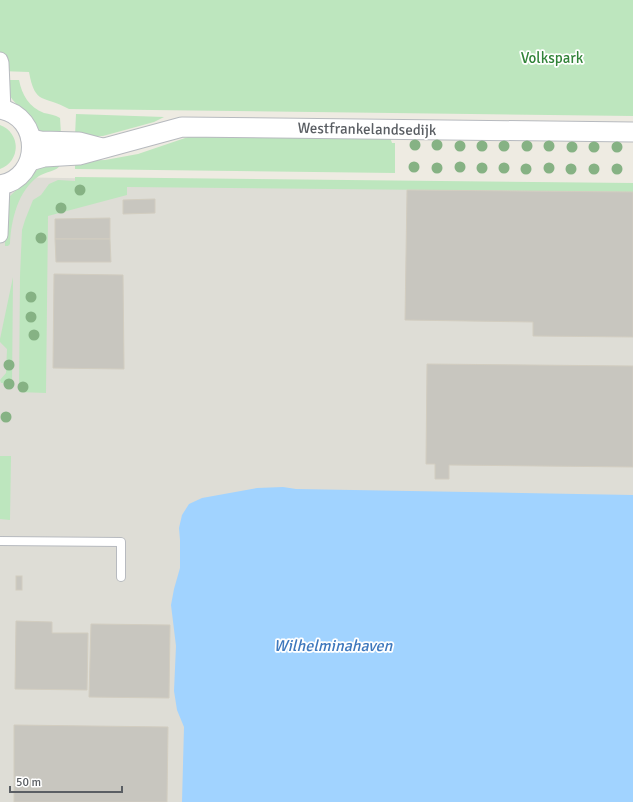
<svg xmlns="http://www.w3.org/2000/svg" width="633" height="802" font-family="Signika,sans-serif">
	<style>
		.industrial { fill: #deddd6 }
		.green { fill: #bde6be }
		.water { fill: #a1d3ff }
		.building { fill: #c8c6bf; stroke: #d2cdc0 }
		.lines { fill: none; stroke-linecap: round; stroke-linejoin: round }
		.service-casing { stroke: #b7babf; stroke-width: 10 }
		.minor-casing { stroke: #b7babf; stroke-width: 17 }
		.tertiary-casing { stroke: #b7babf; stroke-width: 21 }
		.service { stroke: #fff; stroke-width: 8 }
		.minor { stroke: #fff; stroke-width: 15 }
		.tertiary { stroke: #fff; stroke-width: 19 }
		.tree { fill: #86b284 }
		.labels { text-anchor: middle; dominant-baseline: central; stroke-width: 3.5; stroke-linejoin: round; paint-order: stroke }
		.park-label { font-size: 15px; fill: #318338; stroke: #fff }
		.street-label { font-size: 15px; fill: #5a5e63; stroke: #fff }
		.water-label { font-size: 16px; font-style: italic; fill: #3e78bd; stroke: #fff }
	</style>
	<rect width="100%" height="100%" fill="#eeebe2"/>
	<polygon class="industrial" points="0,177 633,187 633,498 189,802 0,802"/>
	<g class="green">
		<path d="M0,0h633v116l-564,-7c-25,-14 -34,-3 -40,-37l-29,-1z"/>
		<path d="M7,80h12c3,15 10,27 25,33 5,1 11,2 16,5l1,16 -19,-2 -4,-3 -26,-30 -3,-5z"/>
		<polygon points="76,114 164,117 154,122 103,136 75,136"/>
		<path d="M0,125c21,8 21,36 0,44z"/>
		<polygon points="191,136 390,137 392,143 395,143 395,173 75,169 75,161 105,160 138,154"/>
		<path d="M60,165c-2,6 -15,7 -21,11 -21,14 -28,44 -29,68l-2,2h-3l-1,-36 5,-13 31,-30z"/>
		<polygon points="75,177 633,183 633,192 127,187 127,195 48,216 46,393 19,392 20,276 22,230 25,220 33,200 41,195 49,184 58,180 75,181"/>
		<path d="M13,277l-1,112c-5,0 -7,-2 -9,-6h-2l-1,-3 6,-7 1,-24 -7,-7v-3z"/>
		<polygon points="0,456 11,456 10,520 0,519"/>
	</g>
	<polygon class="water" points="283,487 296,489 633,495 633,802 182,802 184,727 177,710 174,691 176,646 171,605 174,589 180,568 180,540 179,528 182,515 189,504 202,498 257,488"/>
	<g class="building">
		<polygon points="407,190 633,192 633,337 533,336 533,322 405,320"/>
		<polygon points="155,199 155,213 123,214 123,200"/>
		<polygon points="110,218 110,239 55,239 55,219"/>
		<polygon points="55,239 110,239 111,262 56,262"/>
		<polygon points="54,274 123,275 124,369 53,368"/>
		<polygon points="427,364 633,366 633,467 449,465 449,479 435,479 435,464 426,464"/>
		<rect x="16" y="576" width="6" height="14"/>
		<polygon points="16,621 52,622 52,633 88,633 87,690 15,689"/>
		<polygon points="91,624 170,625 169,698 89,697"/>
		<polygon points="14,725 168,727 167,802 14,802"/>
	</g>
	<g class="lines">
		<defs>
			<polyline id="service" points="0,541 121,542 121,577"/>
			<g id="minor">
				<polyline points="0,60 1,63 3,110"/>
				<polyline points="0,235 2,185"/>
			</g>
			<g id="tertiary">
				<path d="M0,109c42,7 42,69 0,76"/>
				<polyline points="31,139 41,141 79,142 102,148"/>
				<polyline points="30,161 44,157 79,155 182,127 633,132"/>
			</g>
		</defs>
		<use href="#service" class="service-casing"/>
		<use href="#minor" class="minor-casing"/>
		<use href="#tertiary" class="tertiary-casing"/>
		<use href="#service" class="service"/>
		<use href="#minor" class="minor"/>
		<use href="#tertiary" class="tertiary"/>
	</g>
	<g class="tree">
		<circle cx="415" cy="145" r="5.5"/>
		<circle cx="437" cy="145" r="5.5"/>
		<circle cx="460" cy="146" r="5.5"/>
		<circle cx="482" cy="146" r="5.5"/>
		<circle cx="504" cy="146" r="5.5"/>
		<circle cx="527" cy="146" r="5.5"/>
		<circle cx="549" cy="146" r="5.5"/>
		<circle cx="572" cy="147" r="5.5"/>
		<circle cx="594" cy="147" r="5.5"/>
		<circle cx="617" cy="147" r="5.5"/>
		<circle cx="414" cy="167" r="5.5"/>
		<circle cx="460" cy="167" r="5.5"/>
		<circle cx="437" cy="168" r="5.5"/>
		<circle cx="482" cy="168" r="5.5"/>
		<circle cx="504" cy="168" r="5.5"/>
		<circle cx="549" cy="168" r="5.5"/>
		<circle cx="526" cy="169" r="5.5"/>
		<circle cx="571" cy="169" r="5.5"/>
		<circle cx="594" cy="169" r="5.5"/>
		<circle cx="617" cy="169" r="5.5"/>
		<circle cx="80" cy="190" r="5.5"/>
		<circle cx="61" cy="208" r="5.5"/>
		<circle cx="41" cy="238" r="5.5"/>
		<circle cx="31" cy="297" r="5.5"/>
		<circle cx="31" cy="317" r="5.5"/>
		<circle cx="34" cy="335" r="5.5"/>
		<circle cx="9" cy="365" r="5.5"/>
		<circle cx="9" cy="384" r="5.5"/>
		<circle cx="23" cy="387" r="5.5"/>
		<circle cx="6" cy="417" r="5.5"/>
	</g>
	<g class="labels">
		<g class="park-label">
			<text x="552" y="58">Volkspark</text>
		</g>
		<g class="street-label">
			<text transform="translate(367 129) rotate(1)">Westfrankelandsedijk</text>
		</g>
		<g class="water-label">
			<text x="333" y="646">Wilhelminahaven</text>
		</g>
	</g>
	<path d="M10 786v6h112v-6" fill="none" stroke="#5a5e63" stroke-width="2"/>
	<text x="16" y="786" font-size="12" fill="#5a5e63" stroke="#ffffff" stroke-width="3" paint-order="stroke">50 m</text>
</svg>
